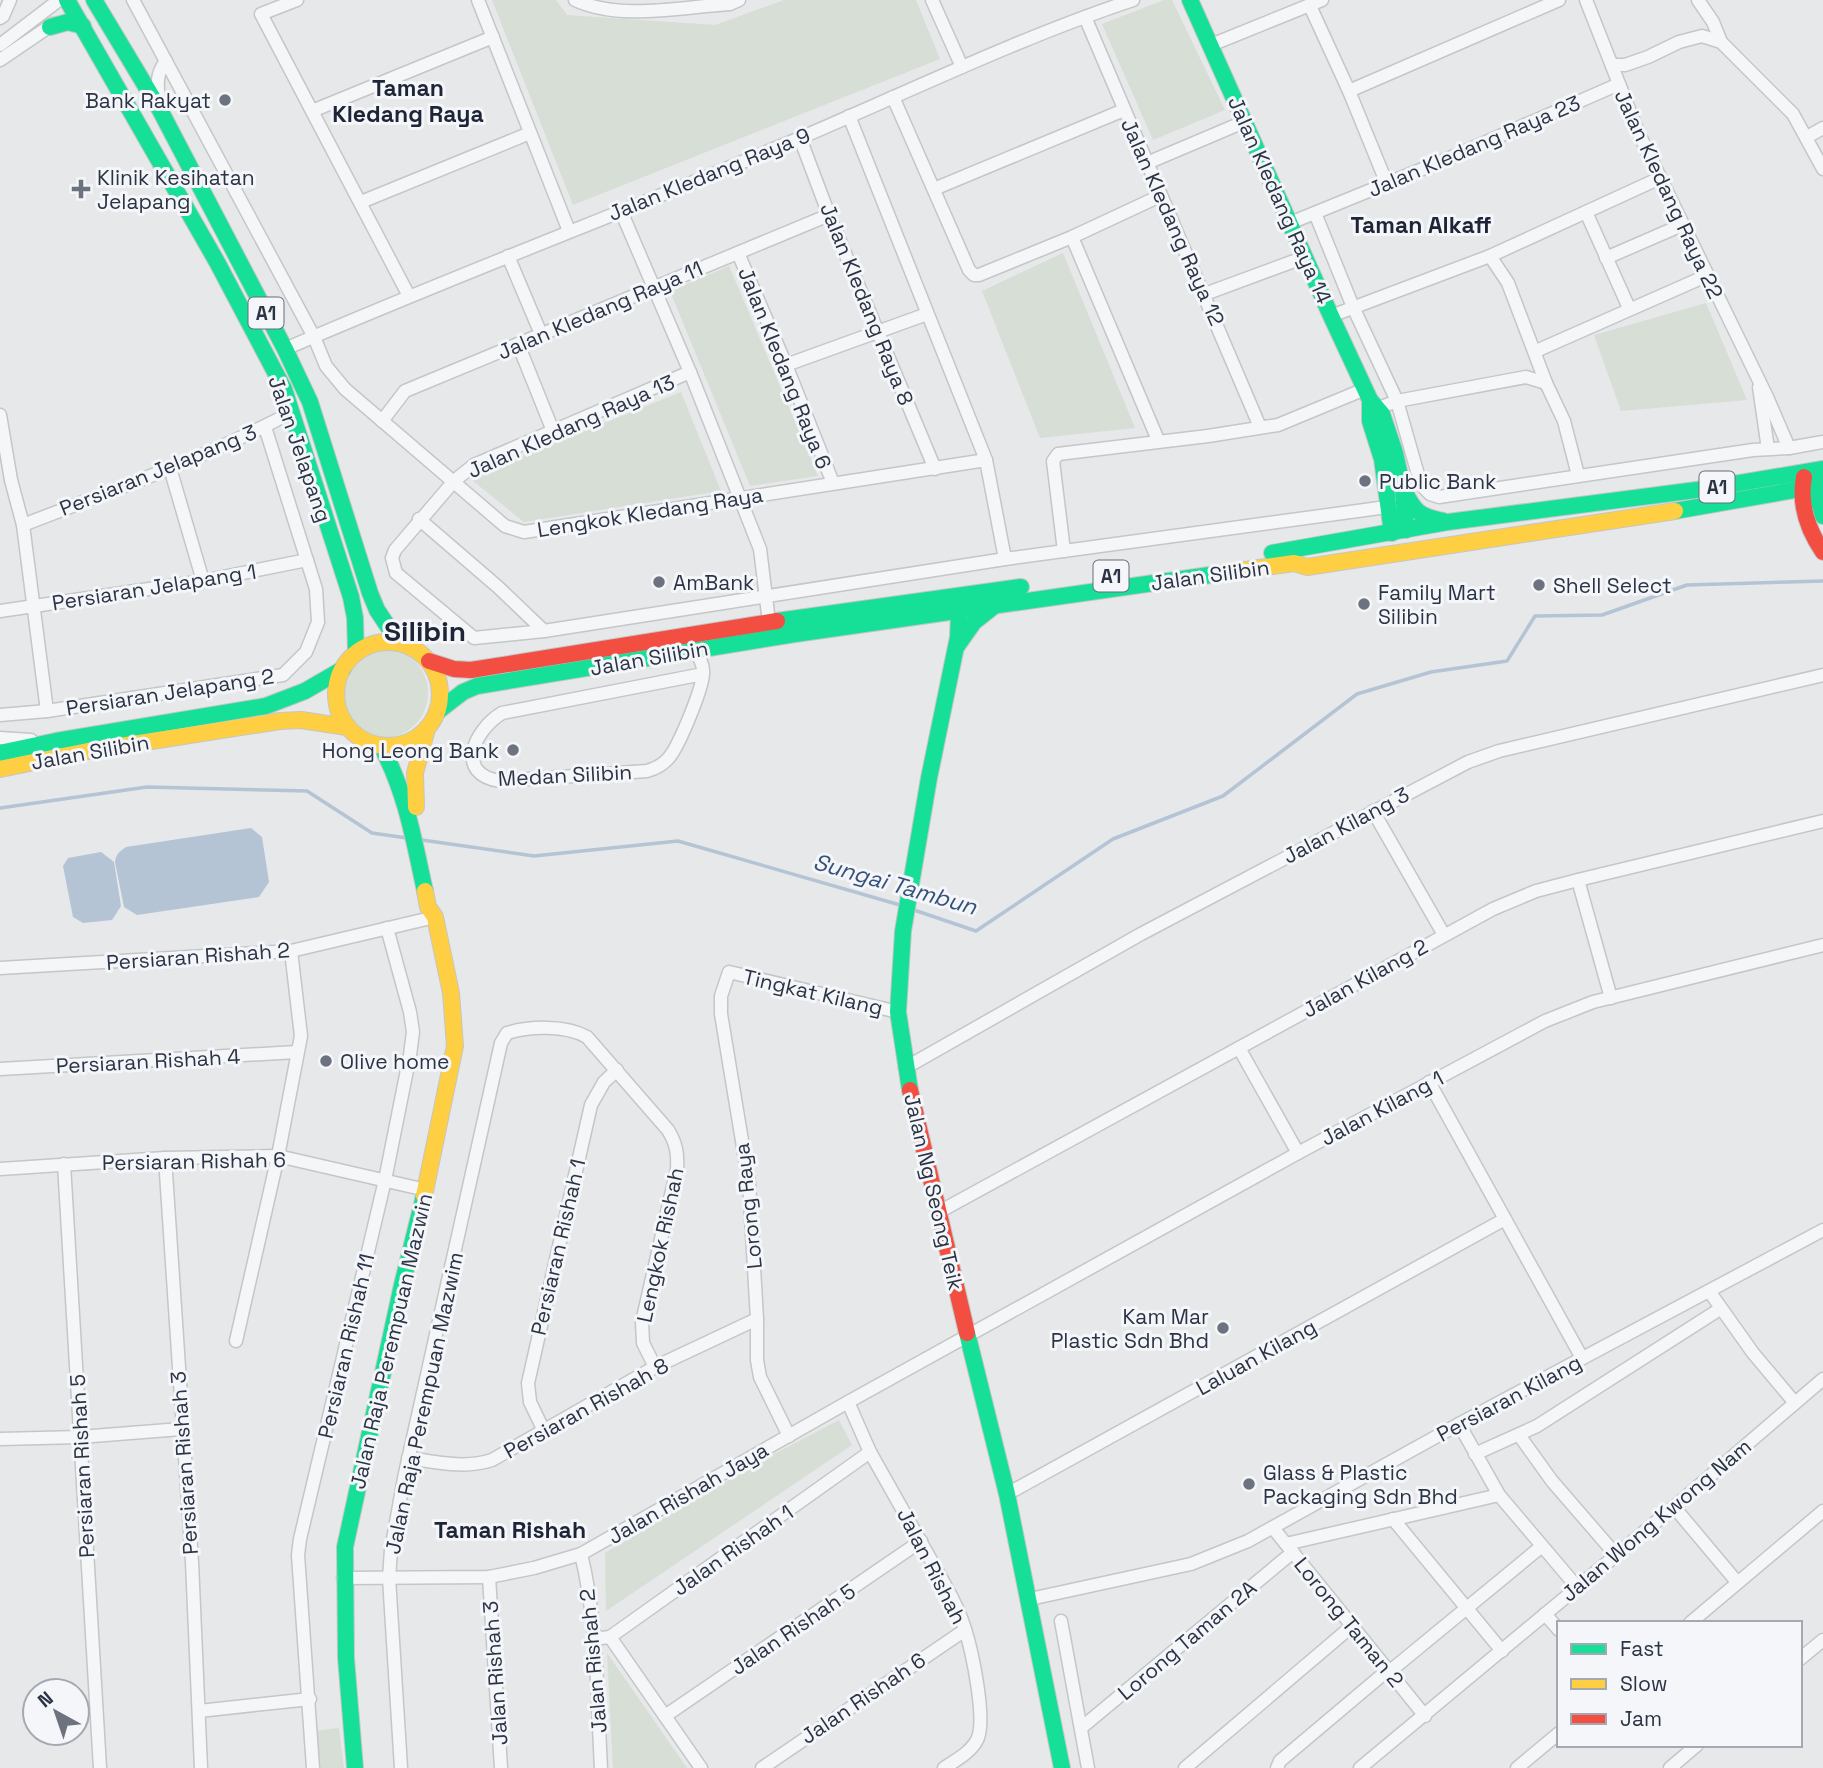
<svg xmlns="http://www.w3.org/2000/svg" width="1823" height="1768" font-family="'Space Grotesk',sans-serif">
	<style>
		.green { fill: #d6ded6 }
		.water { fill: #b4c4d5 }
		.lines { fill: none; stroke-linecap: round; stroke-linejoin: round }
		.stream { stroke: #b4c4d5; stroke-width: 3.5 }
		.street-casing { stroke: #c4c6c8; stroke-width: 15 }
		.fast-casing { stroke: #c4c6c8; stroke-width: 18 }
		.slow-casing { stroke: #c4c6c8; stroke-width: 18 }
		.jam-casing { stroke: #c4c6c8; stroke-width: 18 }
		.street { stroke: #f5f6f7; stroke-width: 12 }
		.fast { stroke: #16e098; stroke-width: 16 }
		.slow { stroke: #ffcf43; stroke-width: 16 }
		.jam { stroke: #f24e42; stroke-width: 16 }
		.poi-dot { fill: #6c737f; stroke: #f4f6f9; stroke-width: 2.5 }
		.labels { text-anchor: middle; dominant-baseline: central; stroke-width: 6; stroke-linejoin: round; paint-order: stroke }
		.shield { fill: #f4f6f9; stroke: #676e7b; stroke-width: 2 }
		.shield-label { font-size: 19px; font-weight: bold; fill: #2b3445 }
		.poi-label { font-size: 21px; fill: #2b3445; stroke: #f4f6f9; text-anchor: start }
		.street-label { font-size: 21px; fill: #2b3445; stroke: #f4f6f9 }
		.neighbourhood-label { font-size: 23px; font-weight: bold; fill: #1d2536; stroke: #f4f6f9 }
		.water-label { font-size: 23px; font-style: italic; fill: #34527a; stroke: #f4f6f9 }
		.district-label { font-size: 28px; font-weight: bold; fill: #1d2536; stroke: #f4f6f9 }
	</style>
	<rect width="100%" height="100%" fill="#e6e8ea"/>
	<g class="green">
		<polygon points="492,0 556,0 567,15 715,25 784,0 916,0 940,59 573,205"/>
		<polygon points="1164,0 1172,0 1225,110 1153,140 1102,24"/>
		<polygon points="1063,253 1135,428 1040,438 982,291"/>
		<polygon points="729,266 818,476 750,486 670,291"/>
		<polygon points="1706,303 1747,400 1621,411 1594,335"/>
		<polygon points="681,392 721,491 524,522 473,481 491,469"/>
		<circle cx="383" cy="693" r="45"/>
		<polygon points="839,1420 852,1445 606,1611 605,1553 761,1461"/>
		<polygon points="607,1653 687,1768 613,1768"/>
		<polygon points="339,1728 344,1768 317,1768 314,1731"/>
	</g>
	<g class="water">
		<path d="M251,828l11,9 7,45 -10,15 -122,18 -13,-8 -9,-45c1,-8 5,-11 11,-15z"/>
		<polygon points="101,852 114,862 121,906 112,920 83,923 73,917 63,866 68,858"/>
	</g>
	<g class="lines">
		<g class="stream">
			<polyline points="0,808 147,787 307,791 372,833 407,838"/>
			<polyline points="422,840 534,856 678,841 900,905"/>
			<polyline points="911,909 976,931 1113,839 1223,796 1357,694 1431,672 1507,661 1535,616 1602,615 1687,585 1823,581"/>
		</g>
		<defs>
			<g id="street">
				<polyline points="133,0 314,337 326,366 345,389 505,526 524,532 986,460"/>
				<polyline points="297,0 261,14 409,296"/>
				<polyline points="478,0 569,231"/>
				<path d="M575,0c46,21 105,7 155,4l9,-4"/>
				<polyline points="932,0 962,67"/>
				<polyline points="1586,0 1638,132 1767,397 1789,448"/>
				<polyline points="1698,0 1713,22 1721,42"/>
				<polyline points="1310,6 1349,91 1387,184"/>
				<polyline points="1085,17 1260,427"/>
				<polyline points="0,18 3,16 10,0"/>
				<polyline points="0,45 59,0"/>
				<polyline points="1211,45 1322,0"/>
				<polyline points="0,60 53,24"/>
				<polyline points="1612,65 1625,65 1648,57 1679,42 1702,36 1721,42 1793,114 1823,169"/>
				<polyline points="1349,91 1559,0"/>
				<polyline points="893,97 969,270 974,275 979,275 1072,237 1160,196"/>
				<path d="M159,100c-2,-16 -3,-26 7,-39"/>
				<polyline points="312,111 493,37"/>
				<polyline points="849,116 986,460 1005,559"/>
				<polyline points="1807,137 1823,128"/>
				<polyline points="800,138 829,215 935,469"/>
				<polyline points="1147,163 1246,121"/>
				<polyline points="934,189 1124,110"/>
				<polyline points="361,202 530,133"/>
				<polyline points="621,211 690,372 760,549 769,622"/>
				<polyline points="1586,212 1629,308"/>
				<polyline points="1315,213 1353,307 1397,401 1421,485 1430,494 1439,497 1753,450 1789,448 1823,442"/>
				<polyline points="1290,223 1447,159 1619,84"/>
				<polyline points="1072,237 1158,440"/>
				<polyline points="738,253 786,365 833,483"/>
				<polyline points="508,256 541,334"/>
				<polyline points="1490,256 1508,283 1546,383 1564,421 1578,475"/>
				<polyline points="1606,258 1682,225"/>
				<polyline points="1205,294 1305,257"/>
				<polyline points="1331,316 1490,256 1660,178"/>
				<polyline points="518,344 553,431"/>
				<path d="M285,349c171,-74 344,-139 515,-211 110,-47 219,-100 333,-138"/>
				<polyline points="1536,351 1706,276"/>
				<polyline points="786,365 927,314"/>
				<polyline points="690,372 474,465 454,481 395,550 392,558 396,573 474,638 544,631 1005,559 1394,506"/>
				<polyline points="1759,387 1768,449"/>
				<polyline points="1373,410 1397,401 1526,377 1546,383"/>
				<polyline points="0,415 11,480 23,525 47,711"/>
				<polyline points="382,421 405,391 829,215"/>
				<polyline points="170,468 203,581"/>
				<polyline points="419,519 498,587 544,631"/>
				<path d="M23,525c90,-35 183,-67 269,-113"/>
				<polyline points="1064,551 1053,461 1058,454 1208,436 1278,425 1365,389"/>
				<polyline points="0,611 203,581 307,560"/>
				<path d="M693,649c6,8 11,15 10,25 -1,16 -21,63 -30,78 -6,10 -15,16 -26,19l-147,10c-46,-7 -26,-51 2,-68l201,-39"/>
				<polyline points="0,715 47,711 283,675 306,652 318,622 316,589 265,427"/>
				<polyline points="0,738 31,740"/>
				<polyline points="1373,811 1444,935"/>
				<polyline points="1578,880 1611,998"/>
				<polyline points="0,968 291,951 435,917"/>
				<polyline points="1239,1048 1298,1153"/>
				<polyline points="905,1068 1141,934 1468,762 1499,751 1823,675"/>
				<polyline points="0,1069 297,1052"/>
				<polyline points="1429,1082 1582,1358"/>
				<polyline points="165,1158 192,1562 201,1768"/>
				<polyline points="64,1164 100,1768"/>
				<polyline points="0,1169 165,1158 278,1156 426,1190"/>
				<polyline points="937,1213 1493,909 1536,891 1578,880 1823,821"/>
				<polyline points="1709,1291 1753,1353 1795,1403"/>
				<polyline points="236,1341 278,1156 301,1036 291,951"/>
				<path d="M848,1402l22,50 75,133c8,14 15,28 20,44 7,22 22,92 12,111 -7,13 -21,20 -33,28"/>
				<polyline points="1459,1424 1499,1495 1577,1587"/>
				<polyline points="544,1431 530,1402 528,1383 591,1105 604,1082 617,1070"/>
				<polyline points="1519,1435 1552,1481 1616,1555"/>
				<polyline points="789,1436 760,1377 757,1360 757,1319 749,1183 721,1014 721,996 729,972 898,1012"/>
				<polyline points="0,1439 80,1437 181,1429"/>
				<polyline points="1475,1454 1537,1426 1720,1309"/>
				<path d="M408,1458c28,4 57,11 84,2l163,-93 102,-48"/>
				<polyline points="1007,1494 1505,1219"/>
				<polyline points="1674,1507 1737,1582"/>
				<polyline points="1393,1519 1502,1651"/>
				<polyline points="1273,1528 1425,1716"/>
				<polyline points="1286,1544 1499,1495"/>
				<path d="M581,1554c17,69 16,144 20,214"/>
				<polyline points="489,1577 501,1768"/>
				<polyline points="343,1578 489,1577 534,1568 581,1554 848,1402 1298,1153 1545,1021 1593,1002 1823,945"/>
				<polyline points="1030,1599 1191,1564 1248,1541 1459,1424 1823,1230"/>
				<polyline points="1545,1614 1559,1630"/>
				<polyline points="1061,1621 1088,1768"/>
				<polyline points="1690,1623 1823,1511"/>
				<polyline points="610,1637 701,1768"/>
				<polyline points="593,1639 610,1637 870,1452"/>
				<polyline points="1800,1659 1823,1640"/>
				<polyline points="1389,1672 1542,1546"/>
				<polyline points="199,1711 310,1699"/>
				<polyline points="665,1716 921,1541"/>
				<polyline points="1081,1728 1293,1552"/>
				<polyline points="313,1768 298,1555 300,1539 385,1180 410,1055 413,1032 410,1012 387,928"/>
				<path d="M401,1768l-12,-190 2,-28 13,-72 97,-435 6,-10c23,-7 59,-8 80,4l81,93c8,13 10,23 9,39l-35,153 1,21 12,24"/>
				<polyline points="762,1768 965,1630"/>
				<polyline points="1185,1768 1352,1626"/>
				<polyline points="1277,1768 1280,1761 1388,1670"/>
				<polyline points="1360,1768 1674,1507 1823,1379"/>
				<polyline points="1517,1768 1559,1733"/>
				<polyline points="1670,1768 1697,1745"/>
			</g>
			<g id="fast">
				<polyline points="67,0 217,262 284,389 351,597 355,618 356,653"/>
				<polyline points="94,0 160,110 285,349 310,402 370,593 377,610 399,643"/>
				<polyline points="1190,0 1331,316 1370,400 1382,414 1395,453 1403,489 1406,530"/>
				<polyline points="50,27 68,22 83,26"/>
				<polyline points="1370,400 1370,421 1382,459 1392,533"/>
				<polyline points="1808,477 1815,487 1823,516"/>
				<path d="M1403,489c12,23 15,27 41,32"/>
				<polyline points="1675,511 1823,485"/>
				<polyline points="1272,553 1448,522 1704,489 1823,469"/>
				<polyline points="777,621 1021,587"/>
				<polyline points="957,646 974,622 993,607"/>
				<polyline points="437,712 463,692 477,686 795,634 1217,574"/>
				<path d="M381,746c25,46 33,95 44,145"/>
				<polyline points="0,753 56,741 266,706 305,691 343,669"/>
				<polyline points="910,1090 898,1012 903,931 929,778 958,637 959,611"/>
				<polyline points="967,1333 1007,1494 1062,1768"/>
				<polyline points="355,1768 346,1658 345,1547 402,1285 424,1196"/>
			</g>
			<g id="slow">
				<polyline points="1217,574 1294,563 1307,567 1675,511"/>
				<circle cx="388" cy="694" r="52"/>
				<polyline points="0,769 88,751 280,721 301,720 347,727"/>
				<polyline points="416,807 415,773 427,729"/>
				<polyline points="424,1196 455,1046 451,993 435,917 428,907 425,891"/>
			</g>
			<g id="jam">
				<path d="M1804,477c-5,27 4,53 19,75"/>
				<polyline points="429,661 454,669 471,670 777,621"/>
				<polyline points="910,1090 967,1333"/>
			</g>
		</defs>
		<use href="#street" class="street-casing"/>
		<use href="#fast" class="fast-casing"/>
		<use href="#slow" class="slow-casing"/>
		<use href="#jam" class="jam-casing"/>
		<use href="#street" class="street"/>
		<use href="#fast" class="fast"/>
		<use href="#slow" class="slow"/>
		<use href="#jam" class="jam"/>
	</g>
	<g class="poi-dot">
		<circle cx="225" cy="100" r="7"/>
		<path d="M77.5 178.5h7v7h7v7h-7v7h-7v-7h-7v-7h7z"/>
		<circle cx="1365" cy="481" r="7"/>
		<circle cx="659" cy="582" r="7"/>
		<circle cx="1539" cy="585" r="7"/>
		<circle cx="1364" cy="604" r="7"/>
		<circle cx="513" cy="750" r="7"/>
		<circle cx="326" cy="1061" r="7"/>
		<circle cx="1223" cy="1328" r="7"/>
		<circle cx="1249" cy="1484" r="7"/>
	</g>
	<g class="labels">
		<g class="shield">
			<rect x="248.5" y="297.5" width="35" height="31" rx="5"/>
			<rect x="1699.5" y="471.5" width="35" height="31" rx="5"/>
			<rect x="1093.5" y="560.5" width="35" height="31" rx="5"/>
		</g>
		<g class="shield-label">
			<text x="266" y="313">A1</text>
			<text x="1717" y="487">A1</text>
			<text x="1111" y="576">A1</text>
		</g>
		<g class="poi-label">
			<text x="211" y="100" text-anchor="end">Bank Rakyat</text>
			<text x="97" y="177">Klinik Kesihatan<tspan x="97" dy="24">Jelapang</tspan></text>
			<text x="1379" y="481">Public Bank</text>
			<text x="673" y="582">AmBank</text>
			<text x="1553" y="585">Shell Select</text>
			<text x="1378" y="592">Family Mart<tspan x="1378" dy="24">Silibin</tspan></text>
			<text x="499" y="750" text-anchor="end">Hong Leong Bank</text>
			<text x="340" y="1061">Olive home</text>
			<text x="1209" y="1316" text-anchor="end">Kam Mar<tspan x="1209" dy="24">Plastic Sdn Bhd</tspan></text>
			<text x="1263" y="1472">Glass &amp; Plastic<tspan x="1263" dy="24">Packaging Sdn Bhd</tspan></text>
		</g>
		<g class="street-label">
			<text transform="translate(1474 146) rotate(-23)">Jalan Kledang Raya 23</text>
			<text transform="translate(709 174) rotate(-22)">Jalan Kledang Raya 9</text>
			<text transform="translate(1669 194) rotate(65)">Jalan Kledang Raya 22</text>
			<text transform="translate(1280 200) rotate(66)">Jalan Kledang Raya 14</text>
			<text transform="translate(1173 222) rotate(66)">Jalan Kledang Raya 12</text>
			<text transform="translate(867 304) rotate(68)">Jalan Kledang Raya 8</text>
			<text transform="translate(600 310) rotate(-23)">Jalan Kledang Raya 11</text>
			<text transform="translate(785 368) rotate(68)">Jalan Kledang Raya 6</text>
			<text transform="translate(571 426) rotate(-24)">Jalan Kledang Raya 13</text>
			<text transform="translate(300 449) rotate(71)">Jalan Jelapang</text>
			<text transform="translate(158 470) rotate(-22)">Persiaran Jelapang 3</text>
			<text transform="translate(650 512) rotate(-9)">Lengkok Kledang Raya</text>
			<text transform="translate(1210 575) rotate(-8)">Jalan Silibin</text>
			<text transform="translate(154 587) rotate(-9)">Persiaran Jelapang 1</text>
			<text transform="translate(649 658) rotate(-10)">Jalan Silibin</text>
			<text transform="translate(170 692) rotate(-9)">Persiaran Jelapang 2</text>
			<text transform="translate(90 752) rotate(-10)">Jalan Silibin</text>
			<text transform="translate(565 775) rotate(-3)">Medan Silibin</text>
			<text transform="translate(1346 825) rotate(-28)">Jalan Kilang 3</text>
			<text transform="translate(198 956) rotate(-4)">Persiaran Rishah 2</text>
			<text transform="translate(1365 978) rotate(-29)">Jalan Kilang 2</text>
			<text transform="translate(813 992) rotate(13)">Tingkat Kilang</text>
			<text transform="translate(148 1061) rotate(-3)">Persiaran Rishah 4</text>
			<text transform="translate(1382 1108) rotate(-28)">Jalan Kilang 1</text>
			<text transform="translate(194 1161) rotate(-1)">Persiaran Rishah 6</text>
			<text transform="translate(934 1192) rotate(77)">Jalan Ng Seong Teik</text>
			<text transform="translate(748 1206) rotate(-96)">Lorong Raya</text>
			<text transform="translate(660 1245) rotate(-78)">Lengkok Rishah</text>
			<text transform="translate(558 1247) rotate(-77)">Persiaran Rishah 1</text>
			<text transform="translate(391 1341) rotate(-77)">Jalan Raja Perempuan Mazwin</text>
			<text transform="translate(346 1346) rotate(-77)">Persiaran Rishah 11</text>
			<text transform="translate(1256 1357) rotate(-29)">Laluan Kilang</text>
			<text transform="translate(1509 1398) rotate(-28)">Persiaran Kilang</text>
			<text transform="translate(424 1403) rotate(-78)">Jalan Raja Perempuan Mazwim</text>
			<text transform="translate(586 1408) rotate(-29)">Persiaran Rishah 8</text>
			<text transform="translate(184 1463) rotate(-94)">Persiaran Rishah 3</text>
			<text transform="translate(82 1466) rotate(-93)">Persiaran Rishah 5</text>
			<text transform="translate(688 1493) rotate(-30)">Jalan Rishah Jaya</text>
			<text transform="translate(1656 1520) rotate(-40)">Jalan Wong Kwong Nam</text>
			<text transform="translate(733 1550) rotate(-35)">Jalan Rishah 1</text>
			<text transform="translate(932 1566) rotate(63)">Jalan Rishah</text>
			<text transform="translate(1349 1622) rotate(51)">Lorong Taman 2</text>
			<text transform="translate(793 1629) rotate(-34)">Jalan Rishah 5</text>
			<text transform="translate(1187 1640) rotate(-40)">Lorong Taman 2A</text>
			<text transform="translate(593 1661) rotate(-95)">Jalan Rishah 2</text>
			<text transform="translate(495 1673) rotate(-94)">Jalan Rishah 3</text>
			<text transform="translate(863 1698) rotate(-34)">Jalan Rishah 6</text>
		</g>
		<g class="neighbourhood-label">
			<text x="408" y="88">Taman<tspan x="408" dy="26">Kledang Raya</tspan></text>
			<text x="1421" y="225">Taman Alkaff</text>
			<text x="510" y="1530">Taman Rishah</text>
		</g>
		<g class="water-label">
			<text transform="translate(895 884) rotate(16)">Sungai Tambun</text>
		</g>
		<g class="district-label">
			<text x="425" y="631">Silibin</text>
		</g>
	</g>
	<rect x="1557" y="1621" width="245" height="126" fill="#f4f6f9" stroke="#a4a8b1" stroke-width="2"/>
	<rect x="1571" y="1644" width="35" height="10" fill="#16e098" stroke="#a4a8b1" stroke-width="2"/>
	<text x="1620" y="1656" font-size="21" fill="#2b3445">Fast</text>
	<rect x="1571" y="1679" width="35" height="10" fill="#ffcf43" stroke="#a4a8b1" stroke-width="2"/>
	<text x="1620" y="1691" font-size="21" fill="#2b3445">Slow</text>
	<rect x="1571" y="1714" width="35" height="10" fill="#f24e42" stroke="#a4a8b1" stroke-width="2"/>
	<text x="1620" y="1726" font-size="21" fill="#2b3445">Jam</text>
	<g transform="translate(56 1712) rotate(320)"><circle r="33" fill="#f4f6f9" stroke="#a4a8b1" stroke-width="2"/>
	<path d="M0-5L12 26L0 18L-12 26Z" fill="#6c737f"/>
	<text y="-10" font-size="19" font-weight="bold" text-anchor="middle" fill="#2b3445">N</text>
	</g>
</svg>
